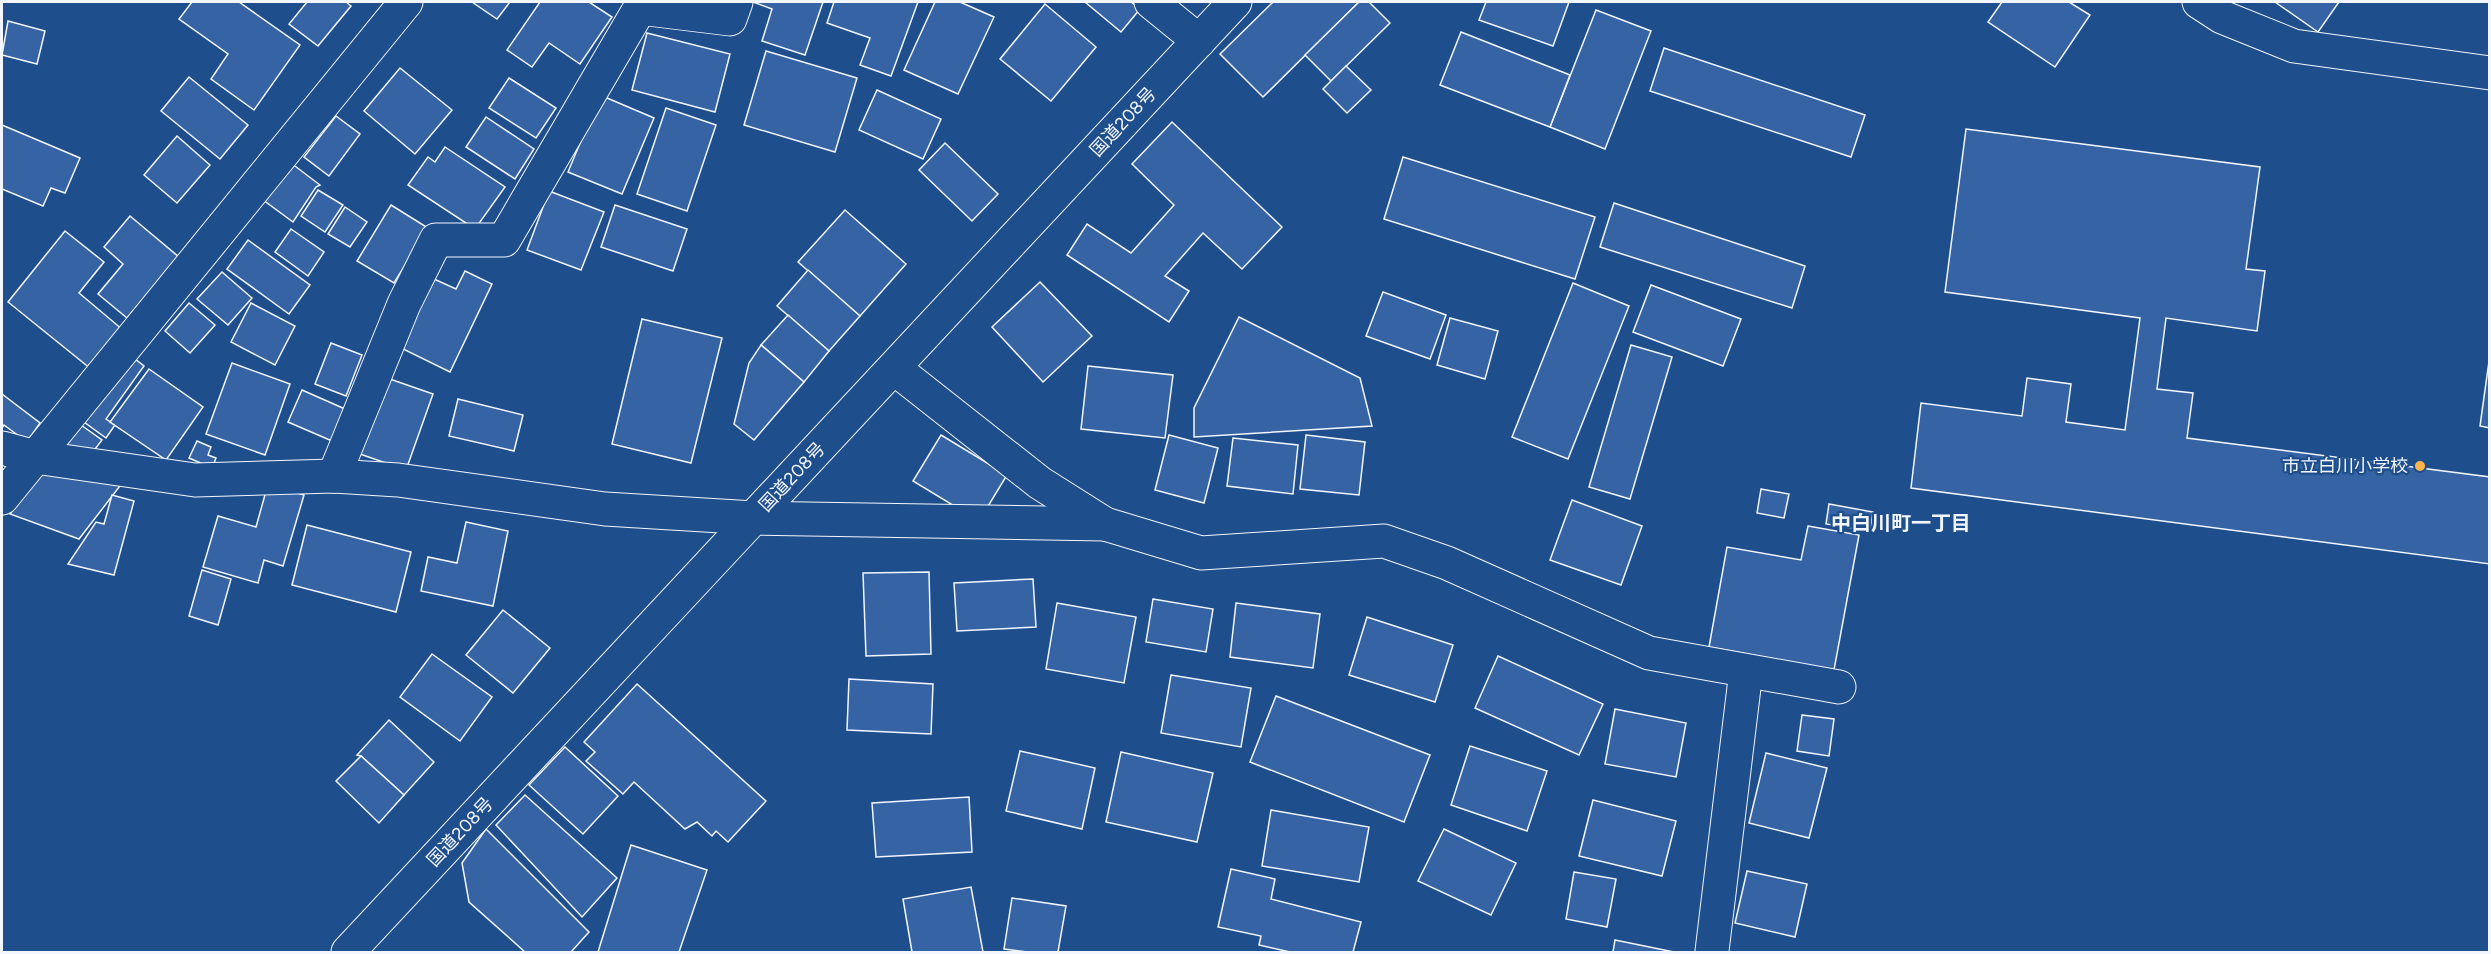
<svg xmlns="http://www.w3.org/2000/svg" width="2491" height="954" font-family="Figtree,'Noto Sans JP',sans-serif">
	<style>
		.building { fill: #3563a3; stroke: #f2f6ff; stroke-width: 1.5 }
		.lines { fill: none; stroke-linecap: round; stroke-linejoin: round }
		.minor-casing { stroke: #f2f6ff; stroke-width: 35 }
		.highway-casing { stroke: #f2f6ff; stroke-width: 35 }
		.minor { stroke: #1f4e8c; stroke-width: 33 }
		.highway { stroke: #1f4e8c; stroke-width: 33 }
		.poi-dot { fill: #ffb74d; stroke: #1f4e8c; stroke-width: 2 }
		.labels { text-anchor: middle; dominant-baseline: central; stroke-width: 4.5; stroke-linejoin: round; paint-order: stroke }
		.street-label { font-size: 18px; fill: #f2f6ff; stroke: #1f4e8c }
		.poi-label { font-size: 18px; fill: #f2f6ff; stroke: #1f4e8c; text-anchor: end }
		.neighbourhood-label { font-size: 20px; font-weight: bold; fill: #f2f6ff; stroke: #1f4e8c }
	</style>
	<rect width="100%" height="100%" fill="#1f4e8c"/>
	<g class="building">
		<polygon points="192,2 239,2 300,45 254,110 211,79 228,54 179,19"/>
		<polygon points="307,2 346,2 351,6 318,46 289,24"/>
		<polygon points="472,2 510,2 497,19"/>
		<polygon points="540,2 589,2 612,17 580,64 549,43 532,67 507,50"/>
		<polygon points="753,2 823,2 805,55 762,41 772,9"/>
		<polygon points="834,2 918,2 891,76 860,65 870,38 827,23"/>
		<polygon points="935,2 960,2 994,17 958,94 904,70"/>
		<polygon points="1085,2 1131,2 1140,9 1121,32"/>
		<polygon points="1273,2 1359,2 1263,97 1220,54"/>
		<polygon points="1359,2 1369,2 1390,23 1331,81 1305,55"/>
		<polygon points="1486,2 1569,2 1553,46 1479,20"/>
		<polygon points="2002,2 2069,2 2090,15 2055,67 1988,22"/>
		<polygon points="2275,2 2339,2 2318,32"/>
		<polygon points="1045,4 1096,47 1051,101 1000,59"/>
		<polygon points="1596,10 1651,31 1605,149 1550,127"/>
		<polygon points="8,21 45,31 37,64 2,55"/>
		<polygon points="1461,32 1570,75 1550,127 1440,85"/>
		<polygon points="647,33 730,54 715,112 632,90"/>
		<polygon points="1664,48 1865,115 1851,157 1650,91"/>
		<polygon points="766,51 857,78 835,152 744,125"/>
		<polygon points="1346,66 1371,90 1347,113 1323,89"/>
		<polygon points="400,68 452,110 415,154 364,111"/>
		<polygon points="189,77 248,125 220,159 161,111"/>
		<polygon points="509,78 556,108 536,138 489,108"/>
		<polygon points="877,90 941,119 923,159 859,130"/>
		<polygon points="600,95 654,118 622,194 568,172"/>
		<polygon points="666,108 716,125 687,211 637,194"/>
		<polygon points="336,116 360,134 329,176 304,157"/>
		<polygon points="486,117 534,149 515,179 466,147"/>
		<polygon points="1172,122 1282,227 1242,269 1203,233 1165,276 1189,291 1169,322 1067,255 1087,224 1131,253 1174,205 1132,164"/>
		<polygon points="2,125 80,158 65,193 51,188 43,206 2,189"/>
		<polygon points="1966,129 2260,167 2246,269 2265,271 2257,331 2166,318 2157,389 2193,393 2187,438 2490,477 2490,564 1911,488 1921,403 2022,416 2027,378 2071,384 2066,422 2125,430 2140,318 1945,292"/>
		<polygon points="177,136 210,165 177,203 144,175"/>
		<polygon points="945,143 998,194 972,221 919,170"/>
		<polygon points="445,147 505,187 475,229 408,185 428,157 435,162"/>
		<polygon points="283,157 320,185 316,187 293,222 255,194"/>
		<polygon points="1403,157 1595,217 1575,279 1384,219"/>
		<polygon points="318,190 343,205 325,232 301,216"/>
		<polygon points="549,191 604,212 581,270 527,250"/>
		<polygon points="1614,203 1805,266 1792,308 1600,247"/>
		<polygon points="391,205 428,228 394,283 357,261"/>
		<polygon points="615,205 687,229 673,271 601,247"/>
		<polygon points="345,207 367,222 350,247 328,234"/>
		<polygon points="845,210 906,264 860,316 798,262"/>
		<polygon points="130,216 179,257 127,318 98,294 123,264 104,247"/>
		<polygon points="291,229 324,252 308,276 275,252"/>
		<polygon points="65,231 104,262 79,293 123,330 91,369 8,302"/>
		<polygon points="248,240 310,285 289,314 227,269"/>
		<polygon points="808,270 860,316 829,351 777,306"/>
		<polygon points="465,271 492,284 450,372 401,348 434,279 456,289"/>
		<polygon points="222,272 252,298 228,325 197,299"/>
		<polygon points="1040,282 1092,336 1043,382 992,327"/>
		<polygon points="1573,283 1629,306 1568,459 1512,437"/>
		<polygon points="1651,285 1741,319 1723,366 1633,332"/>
		<polygon points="1383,292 1446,315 1430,359 1366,336"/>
		<polygon points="189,303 215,325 190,353 165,331"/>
		<polygon points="251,303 295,326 275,365 231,342"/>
		<polygon points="788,315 829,351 804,382 761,345"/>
		<polygon points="1239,317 1360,378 1372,426 1194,437 1194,408"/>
		<polygon points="1450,318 1498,331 1485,379 1437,365"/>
		<polygon points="642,319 722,338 691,463 612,444"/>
		<polygon points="331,343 362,355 346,396 315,384"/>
		<polygon points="761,345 804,382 754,440 734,424 749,363"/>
		<polygon points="1631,345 1672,357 1630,499 1589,487"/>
		<polygon points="2490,354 2490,428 2480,426"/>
		<polygon points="131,356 144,366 106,419 115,425 106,438 84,422"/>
		<polygon points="232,363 290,384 265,455 206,434"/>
		<polygon points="1088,366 1173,375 1165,438 1081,429"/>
		<polygon points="149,369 203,407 166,460 110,422"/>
		<polygon points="387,378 433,394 406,470 360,454"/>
		<polygon points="302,390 345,409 332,441 288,422"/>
		<polygon points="2,394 40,423 27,442 4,425 2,428"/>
		<polygon points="458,399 523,415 514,451 449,436"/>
		<polygon points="81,425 102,440 89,457 62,450"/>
		<polygon points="941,435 1007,475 979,521 913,481"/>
		<polygon points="1169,435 1218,448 1204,503 1155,490"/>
		<polygon points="1306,435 1365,442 1359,495 1300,489"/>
		<polygon points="1233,438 1298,445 1293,494 1227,486"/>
		<polygon points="197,441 211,447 208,455 216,458 212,468 189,458"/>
		<polygon points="49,463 123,482 79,539 10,514"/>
		<polygon points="268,484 304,495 283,566 264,560 258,583 203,567 218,516 256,527"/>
		<polygon points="1761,489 1789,494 1784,518 1757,513"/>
		<polygon points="112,495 134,501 114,575 68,564 96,522 104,524"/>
		<polygon points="1572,500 1642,526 1621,585 1550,560"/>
		<polygon points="1829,504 1873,512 1870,531 1826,524"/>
		<polygon points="466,522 508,531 493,606 421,591 428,557 457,563"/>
		<polygon points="307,525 411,552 396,612 292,585"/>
		<polygon points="1808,526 1859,535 1834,670 1709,647 1727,547 1801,560"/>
		<polygon points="202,570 231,579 218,625 189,616"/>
		<polygon points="929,572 931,654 866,656 863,573"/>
		<polygon points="1033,579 1036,627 957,631 954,583"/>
		<polygon points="1153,599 1213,609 1206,652 1146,642"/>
		<polygon points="1057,603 1136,617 1124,683 1046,669"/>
		<polygon points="1236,603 1320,614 1313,668 1230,657"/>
		<polygon points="503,610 550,648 513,693 466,655"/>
		<polygon points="1367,617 1453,645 1435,702 1349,675"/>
		<polygon points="432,654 492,697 460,741 400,697"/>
		<polygon points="1498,656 1603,704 1579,755 1475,708"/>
		<polygon points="1171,675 1251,688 1241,747 1161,733"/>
		<polygon points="849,679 933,684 931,734 847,730"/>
		<polygon points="637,684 766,801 728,842 716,831 712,836 697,822 685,829 634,782 623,794 586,761 595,752 584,742"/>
		<polygon points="1276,696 1430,755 1404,822 1250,762"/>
		<polygon points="1615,709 1686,723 1676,777 1605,764"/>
		<polygon points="1802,715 1834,719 1829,756 1797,751"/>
		<polygon points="389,720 434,762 404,795 361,756 357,755"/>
		<polygon points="1470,746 1547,771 1527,831 1451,805"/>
		<polygon points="565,747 618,796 583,834 529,785"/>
		<polygon points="1020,751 1095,768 1082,829 1006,811"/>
		<polygon points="1121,752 1213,773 1197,842 1106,822"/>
		<polygon points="1766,753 1827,768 1809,838 1749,823"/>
		<polygon points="361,756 404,795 379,823 336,781"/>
		<polygon points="525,795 617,878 582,917 496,825"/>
		<polygon points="969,797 972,852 876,857 872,803"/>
		<polygon points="1593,800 1676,821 1662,876 1579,856"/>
		<polygon points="1271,810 1369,827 1359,882 1262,866"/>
		<polygon points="486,829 589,932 571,952 525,952 469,902 462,863"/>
		<polygon points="1444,829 1516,863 1491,915 1418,881"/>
		<polygon points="631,845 707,870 679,952 598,952"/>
		<polygon points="1231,869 1275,879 1271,899 1361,922 1353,952 1290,952 1259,945 1261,936 1218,927"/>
		<polygon points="1747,871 1807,884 1795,937 1735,923"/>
		<polygon points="1574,872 1616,879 1607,927 1566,919"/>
		<polygon points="971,887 983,952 912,952 903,899"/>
		<polygon points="1012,898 1066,906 1058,952 1027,952 1004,949"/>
		<polygon points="1615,940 1674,952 1613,952"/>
	</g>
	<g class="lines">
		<defs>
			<g id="minor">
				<polyline points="1151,2 1199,41"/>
				<polyline points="2199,2 2222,17 2294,46 2490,73"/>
				<polyline points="894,368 1040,483 1105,524 1201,553 1384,541 1447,563 1649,653 1839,687"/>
				<polyline points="2,448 35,457 195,480 334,476 398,480 605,509 754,518 1105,524"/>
				<polyline points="334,476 404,304 436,240 504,240 640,8 730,19 736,2"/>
				<polyline points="2,498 406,2"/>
				<polyline points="1712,951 1746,671"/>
			</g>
			<polyline id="highway" points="348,952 1235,2"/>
		</defs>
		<use href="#minor" class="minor-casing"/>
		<use href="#highway" class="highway-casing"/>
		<use href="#minor" class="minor"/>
		<use href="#highway" class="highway"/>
	</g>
	<circle class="poi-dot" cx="2420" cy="466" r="6"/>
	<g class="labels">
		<g class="street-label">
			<text transform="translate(1123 122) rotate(-47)">国道208号</text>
			<text transform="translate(792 477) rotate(-47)">国道208号</text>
			<text transform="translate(460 832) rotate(-47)">国道208号</text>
		</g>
		<g class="poi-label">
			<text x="2408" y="466">市立白川小学校</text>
		</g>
		<g class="neighbourhood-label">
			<text x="1901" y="523">中白川町一丁目</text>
		</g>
	</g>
	<rect width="2491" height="954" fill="none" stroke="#f2f6ff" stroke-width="6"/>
</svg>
